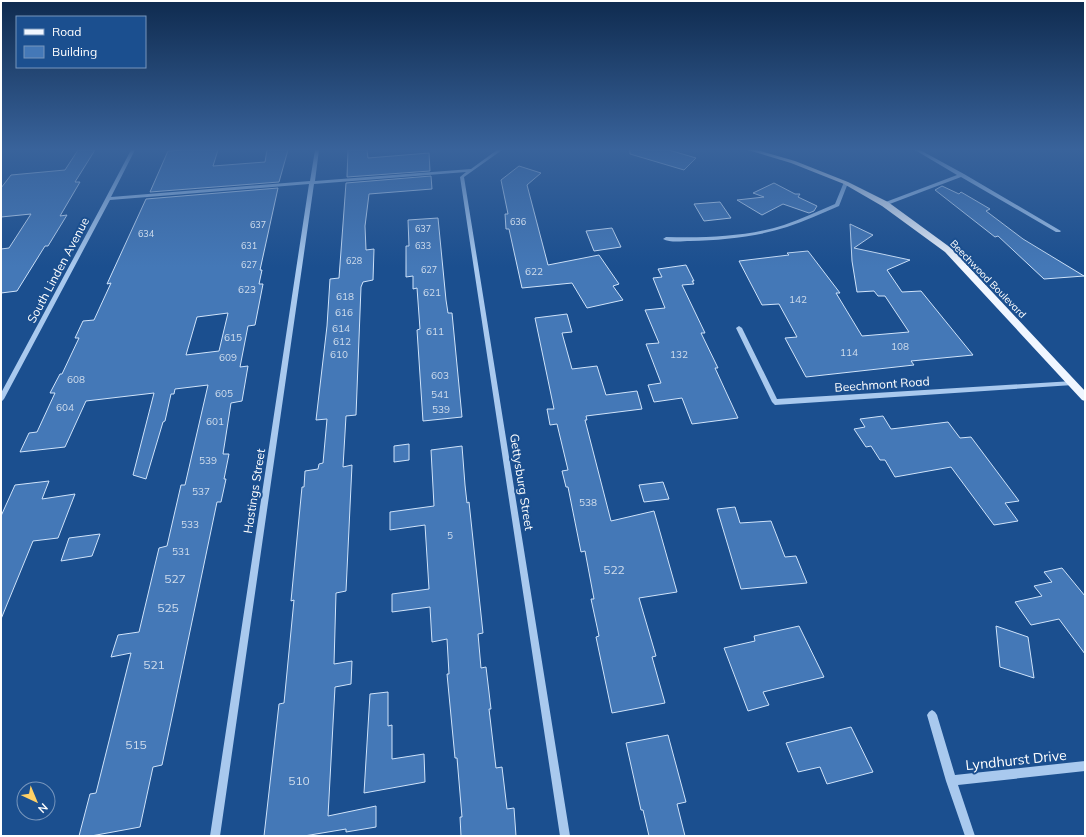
<svg xmlns="http://www.w3.org/2000/svg" width="1086" height="837" font-family="Mulish,sans-serif">
	<style>
		.building { fill: #4478b7; stroke: #cfe3fa; fill-rule: evenodd }
		.lines { fill: none; stroke-linecap: round; stroke-linejoin: round }
		.minor { fill: #a9c9ee; fill-rule: evenodd }
		.major { fill: #f0f6ff; fill-rule: evenodd }
		.labels { text-anchor: middle; dominant-baseline: central; stroke-width: 4; stroke-linejoin: round; paint-order: stroke }
		.far-number-label { font-size: 9px; fill: #d0dded }
		.number-label { font-size: 10px; fill: #d0dded }
		.far-street-label { font-size: 10px; fill: #fff; stroke: #1b4f8f }
		.street-label { font-size: 12px; fill: #fff; stroke: #1b4f8f }
		.near-number-label { font-size: 12px; fill: #d0dded }
		.near-street-label { font-size: 14px; fill: #fff; stroke: #1b4f8f }
	</style>
	<rect width="100%" height="100%" fill="#1b4f8f"/>
	<g class="building">
		<polygon points="78,150 95,150 75,182 80,182 60,216 67,215 48,246 45,246 17,291 1,293 1,249 9,248 31,214 1,217 1,188 11,175 65,170"/>
		<polygon points="184,150 218,150 213,166 265,162 267,150 288,150 279,182 150,192 168,151"/>
		<polygon points="348,150 367,150 368,158 429,153 430,171 347,177"/>
		<polygon points="630,150 669,150 696,158 684,170 630,154"/>
		<polygon points="519,166 541,173 527,185 548,265 599,255 619,284 613,286 623,300 587,308 572,283 522,288 509,229 506,229 505,214 508,214 501,180"/>
		<polygon points="431,176 432,189 369,194 365,226 366,250 374,249 373,280 363,282 361,287 356,415 346,416 343,467 352,465 346,591 336,593 334,664 352,661 351,684 335,687 328,816 376,806 376,827 346,832 346,829 304,836 264,836 279,704 284,703 294,600 291,601 302,487 304,487 305,471 318,469 319,464 323,463 327,419 316,420 327,326 330,279 339,278 346,183"/>
		<polygon points="774,183 795,194 800,194 798,197 817,206 814,211 809,213 783,204 762,215 737,200 764,197 753,193"/>
		<polygon points="942,186 959,194 961,192 990,209 986,211 1023,239 1084,276 1044,279 998,236 995,237 935,190"/>
		<path d="M278,188l-18,82h2l-3,14h4l-8,41 -7,1 -8,41 8,-1 -6,35 -11,2 -8,51h6l-5,25h2l-5,23h-4l-55,263 -9,2 -13,60 -49,9h-12l11,-42 6,-1 35,-140 -20,4 7,-22 21,-3 20,-84 8,-2 14,-61h4l23,-100 -33,4 -1,5h-3l-6,27 -2,1 -17,57 -13,-4 21,-82 -68,8 -21,46 -45,5 9,-19 8,-1 18,-39h-5l10,-19h2l17,-36h-4l8,-17 11,-1 17,-37 -4,1 39,-85zM228,313l-9,38 -33,4 11,-38z"/>
		<polygon points="720,202 731,218 704,221 694,204"/>
		<polygon points="438,218 446,300 448,313 452,313 462,417 423,421 417,330 420,329 417,288 413,289 413,276 406,277 406,246 409,246 408,220"/>
		<polygon points="850,224 873,235 854,248 910,260 887,270 902,292 921,291 973,355 911,361 914,365 806,377 785,338 797,337 779,304 762,305 739,261 789,255 787,253 808,251 840,293 836,293 862,336 909,332 885,296 878,296 874,291 857,292 852,261"/>
		<polygon points="612,228 621,247 594,251 586,231"/>
		<polygon points="686,265 694,281 692,281 694,284 682,285 705,333 701,333 718,368 715,368 738,418 692,424 682,398 654,402 648,385 661,383 646,344 659,343 645,310 665,308 653,278 662,277 658,269"/>
		<polygon points="567,314 572,332 562,333 572,369 597,366 606,395 637,391 642,409 586,416 587,420 585,420 611,521 654,511 677,592 639,598 656,656 652,657 665,703 612,713 596,637 599,636 591,599 594,599 585,551 581,552 568,487 566,487 562,471 568,470 557,424 550,425 547,409 554,409 535,318"/>
		<polygon points="883,416 891,429 948,422 960,438 971,437 1019,501 1005,503 1018,521 994,525 951,467 895,477 885,460 880,460 871,446 866,447 854,429 865,427 860,419"/>
		<polygon points="409,444 409,460 394,462 394,446"/>
		<polygon points="462,446 465,485 467,503 469,502 483,633 478,634 481,668 486,667 491,709 489,709 496,768 502,767 507,809 514,808 516,836 461,836 460,817 462,817 457,758 455,758 447,674 449,674 447,639 432,642 430,607 392,612 392,594 429,589 425,525 390,530 390,512 434,506 431,450"/>
		<polygon points="49,481 42,499 75,494 58,538 33,541 1,619 1,516 15,485"/>
		<polygon points="663,482 669,499 644,502 639,485"/>
		<polygon points="735,507 740,523 771,521 785,557 796,556 807,583 741,589 717,509"/>
		<polygon points="100,534 92,556 61,561 69,538"/>
		<polygon points="1062,568 1085,596 1085,654 1059,619 1031,625 1015,602 1042,596 1034,586 1052,582 1044,572"/>
		<polygon points="799,626 824,677 763,692 769,705 748,711 724,648 755,641 754,636"/>
		<polygon points="996,626 1028,637 1034,678 1000,667"/>
		<polygon points="388,692 388,726 392,725 392,759 424,754 425,782 364,793 370,694"/>
		<polygon points="851,727 873,772 827,784 820,767 798,772 786,743"/>
		<polygon points="668,735 686,802 677,804 685,836 649,836 643,810 641,810 626,743"/>
	</g>
	<g class="lines">
		<g class="minor">
			<polygon points="131,150 135,150 111,197 310,181 315,150 319,150 315,181 471,169 497,150 502,150 464,177 570,836 560,836 460,177 466,172 314,184 220,836 210,836 309,184 110,200 4,399 1,402 1,393 101,207"/>
			<polygon points="915,150 920,150 964,174 1061,231 1060,232 1056,232 961,177 887,205 883,205 883,203 957,175"/>
			<path d="M844,182l4,1 -9,23c-17,7 -34,15 -52,21 -31,10 -64,13 -97,14 -7,0 -20,2 -27,-2l3,-2c39,1 80,0 118,-12 17,-6 34,-14 51,-21z"/>
			<polygon points="739,326 742,328 777,399 1073,381 1076,383 1073,385 775,405 772,402 736,328"/>
			<polygon points="932,710 935,712 937,715 955,775 1085,761 1085,771 958,785 975,836 965,836 946,781 927,715 929,712"/>
		</g>
		<polygon class="major" points="748,150 757,150 795,161 848,182 888,202 951,248 1085,391 1085,401 1082,400 945,252 882,206 844,184 791,163"/>
	</g>
	<linearGradient id="sky" x2="0" y2="1"><stop stop-color="#0f2b4f"/><stop offset="0.56" stop-color="#39639b"/><stop offset="1" stop-color="#39639b" stop-opacity="0"/></linearGradient>
	<rect width="1086" height="267" fill="url(#sky)"/>
	<g class="labels">
		<g class="far-number-label">
			<text x="518" y="221">636</text>
			<text x="258" y="224">637</text>
			<text x="423" y="228">637</text>
			<text x="146" y="233">634</text>
			<text x="249" y="245">631</text>
			<text x="423" y="245">633</text>
			<text x="354" y="260">628</text>
			<text x="249" y="264">627</text>
			<text x="429" y="269">627</text>
		</g>
		<g class="number-label">
			<text x="534" y="271">622</text>
			<text x="247" y="289">623</text>
			<text x="432" y="292">621</text>
			<text x="345" y="296">618</text>
			<text x="798" y="299">142</text>
			<text x="344" y="312">616</text>
			<text x="341" y="328">614</text>
			<text x="435" y="331">611</text>
			<text x="233" y="337">615</text>
			<text x="342" y="341">612</text>
			<text x="900" y="346">108</text>
			<text x="849" y="352">114</text>
			<text x="339" y="354">610</text>
			<text x="679" y="354">132</text>
			<text x="228" y="357">609</text>
			<text x="440" y="375">603</text>
			<text x="76" y="379">608</text>
			<text x="224" y="393">605</text>
			<text x="440" y="394">541</text>
			<text x="65" y="407">604</text>
			<text x="441" y="409">539</text>
			<text x="215" y="421">601</text>
			<text x="208" y="460">539</text>
			<text x="201" y="491">537</text>
			<text x="588" y="502">538</text>
			<text x="190" y="524">533</text>
			<text x="450" y="535">5</text>
			<text x="181" y="551">531</text>
		</g>
		<g class="far-street-label">
			<text transform="translate(988 279) rotate(46)">Beechwood Boulevard</text>
		</g>
		<g class="street-label">
			<text transform="translate(58 270) rotate(-62)">South Linden Avenue</text>
			<text transform="translate(882 384) rotate(-4)">Beechmont Road</text>
			<text transform="translate(522 482) rotate(81)">Gettysburg Street</text>
			<text transform="translate(254 491) rotate(-81)">Hastings Street</text>
		</g>
		<g class="near-number-label">
			<text x="614" y="569">522</text>
			<text x="175" y="578">527</text>
			<text x="168" y="607">525</text>
			<text x="154" y="664">521</text>
			<text x="136" y="744">515</text>
			<text x="299" y="780">510</text>
		</g>
		<g class="near-street-label">
			<text transform="translate(1016 760) rotate(-6)">Lyndhurst Drive</text>
		</g>
	</g>
	<rect width="1086" height="837" fill="none" stroke="#ffffff" stroke-width="4"/>
	<rect x="16" y="16" width="130" height="52" fill="#1b4f8f" stroke="#7695bc"/>
	<rect x="24" y="29" width="20" height="6" fill="#f0f6ff" stroke="#7695bc"/>
	<text x="52" y="36" font-size="12" fill="#ffffff">Road</text>
	<rect x="24" y="46" width="20" height="12" fill="#4478b7" stroke="#7695bc"/>
	<text x="52" y="56" font-size="12" fill="#ffffff">Building</text>
	<g transform="translate(36 801) rotate(136)"><circle r="19" fill="#1b4f8f" stroke="#7695bc"/>
	<path d="M0-3L7 15L0 10L-7 15Z" fill="#ffd166"/>
	<text y="-6" font-size="11" font-weight="bold" text-anchor="middle" fill="#ffffff">N</text>
	</g>
</svg>
